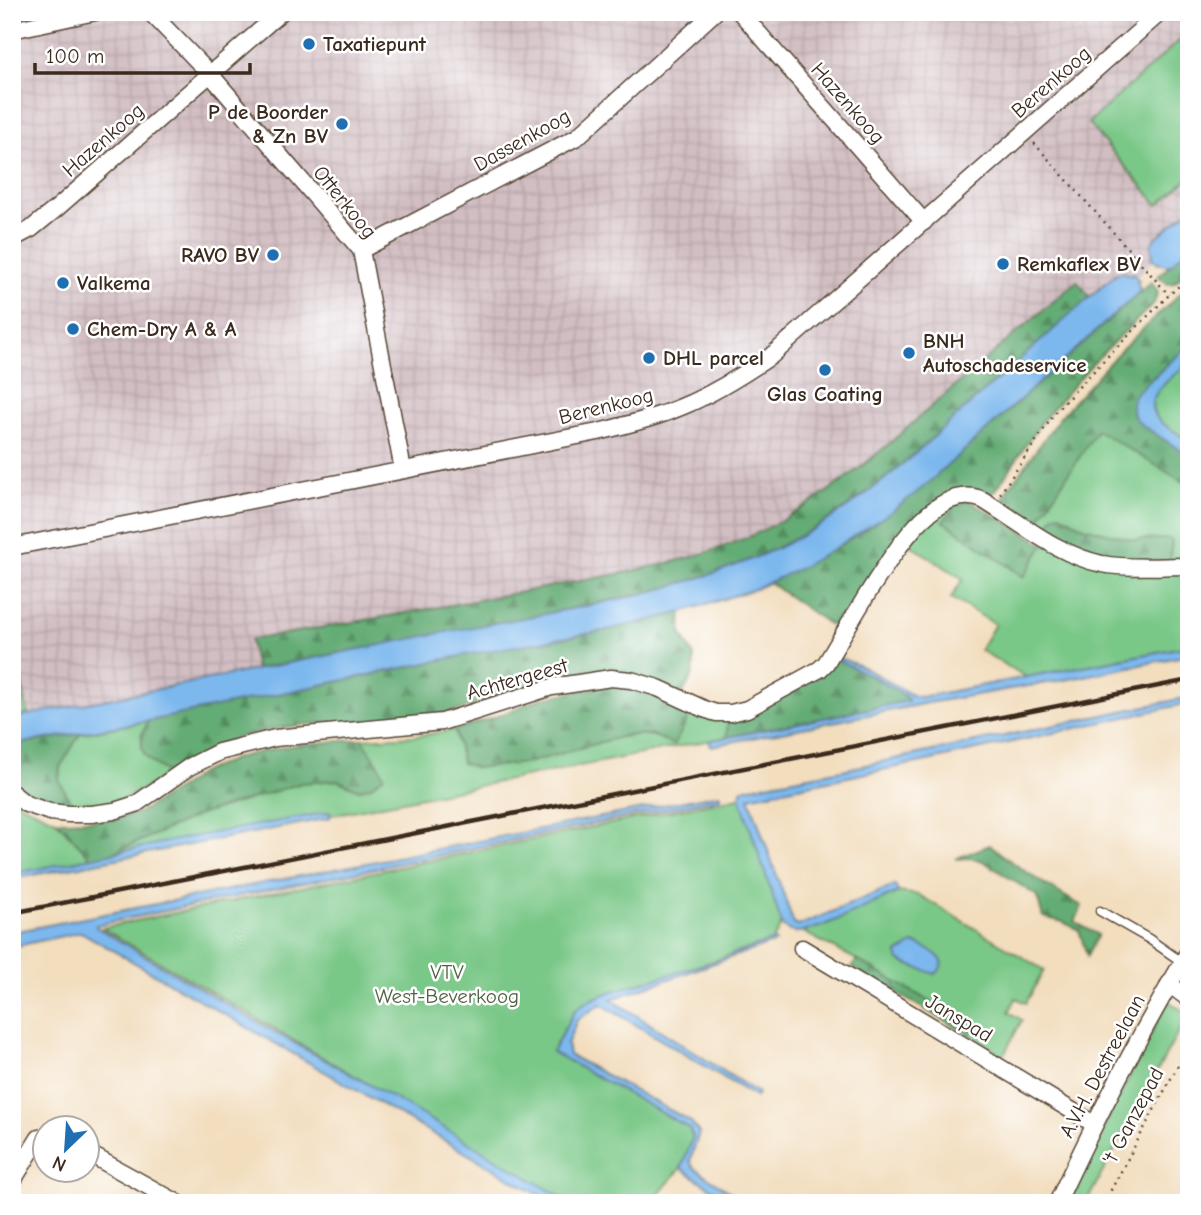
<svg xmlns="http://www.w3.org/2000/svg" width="1201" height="1215" font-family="'Comic Neue',sans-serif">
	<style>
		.industrial { fill: url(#industrial-grid) }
		.green { fill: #7ac888; stroke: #5a7953; stroke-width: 2; fill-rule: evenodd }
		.forest { fill: url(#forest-firs); stroke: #4f6b49; stroke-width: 2 }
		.water { fill: #7bb8ee; stroke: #5b7186; stroke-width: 2 }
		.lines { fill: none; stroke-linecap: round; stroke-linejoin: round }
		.lane-casing { stroke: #564536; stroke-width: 11 }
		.street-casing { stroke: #564536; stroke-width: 19 }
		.path { stroke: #564536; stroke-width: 2.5; stroke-dasharray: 2 5; stroke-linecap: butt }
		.lane { stroke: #fff; stroke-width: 8 }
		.street { stroke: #fff; stroke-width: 16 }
		.rail { stroke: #3b2a1e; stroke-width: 4.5 }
		.poi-dot { fill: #1f6fb2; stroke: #fff; stroke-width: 2.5 }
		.labels { text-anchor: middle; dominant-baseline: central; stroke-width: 5; stroke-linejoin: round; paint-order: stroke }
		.poi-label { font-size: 21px; font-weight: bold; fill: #3b2a1e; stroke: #fff; text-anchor: start }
		.street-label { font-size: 21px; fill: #3b2a1e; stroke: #fff }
		.park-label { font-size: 21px; fill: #516143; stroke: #fff }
	</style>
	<defs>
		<pattern id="industrial-grid" width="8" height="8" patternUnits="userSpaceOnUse" patternTransform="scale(1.75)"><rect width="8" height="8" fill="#d2bec2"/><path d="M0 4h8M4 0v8" fill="none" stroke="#b5a3a6"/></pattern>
		<pattern id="forest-firs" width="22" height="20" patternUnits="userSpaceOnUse" patternTransform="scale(1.75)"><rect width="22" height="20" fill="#63ac74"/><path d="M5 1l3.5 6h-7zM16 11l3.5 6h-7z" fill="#538c5f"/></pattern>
	</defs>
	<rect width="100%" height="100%" fill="#fff"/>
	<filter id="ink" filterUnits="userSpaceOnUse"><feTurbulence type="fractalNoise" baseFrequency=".0143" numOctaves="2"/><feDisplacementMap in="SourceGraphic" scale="14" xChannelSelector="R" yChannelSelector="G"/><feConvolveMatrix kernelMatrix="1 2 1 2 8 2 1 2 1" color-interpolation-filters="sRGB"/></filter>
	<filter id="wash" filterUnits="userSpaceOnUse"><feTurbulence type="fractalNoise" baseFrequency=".00686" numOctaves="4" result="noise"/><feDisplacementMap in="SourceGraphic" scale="28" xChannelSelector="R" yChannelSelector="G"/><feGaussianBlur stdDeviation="1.57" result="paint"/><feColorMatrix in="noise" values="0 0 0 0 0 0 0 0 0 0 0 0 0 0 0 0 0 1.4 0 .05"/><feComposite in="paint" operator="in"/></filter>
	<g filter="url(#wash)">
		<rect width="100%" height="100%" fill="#f2ddbd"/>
		<polygon class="industrial" points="12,12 1189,12 1189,230 966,425 719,587 12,731"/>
		<g class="green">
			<polygon points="1189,32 1189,178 1158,205 1088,123"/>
			<path d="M1189,363v77c-10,-6 -25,-13 -32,-22 -18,-21 18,-43 32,-55z"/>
			<polygon points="1097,430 1189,485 1186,561 1170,561 1172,542 1169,539 1134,540 1084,527 1060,514 1043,534 1033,528"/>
			<polygon points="954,506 944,521 1024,576 1044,544 1189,568 1189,646 1026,677 980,650 995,624 951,598 963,579 909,544 933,516"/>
			<polygon points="12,632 28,715 12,718"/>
			<path d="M693,709l35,9 -1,19 -395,78 -150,26 -88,20 -82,12v-73l44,20 38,41 105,-46 102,-32 36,-3 22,10 19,-27 -16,-24 54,-3 39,-6 7,33c20,0 46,2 65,-1 36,-5 100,-37 133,-24z"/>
			<path d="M148,721l-7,15 8,24 19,13c-36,24 -51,32 -95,34l-14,-27 1,-13 20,-33z"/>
			<polygon points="740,797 782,924 773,940 711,962 610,992 588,1001 575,1010 552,1051 689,1128 693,1137 681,1168 651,1203 571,1203 102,928"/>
			<path d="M898,892l21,3 125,75 -18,33 -10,-5 -7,14 13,8 -19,36 -33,-21 3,-9 -116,-66 -52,-27 -1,-2 23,-7zM916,944l23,13 -5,17c-11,-6 -29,-8 -36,-15z"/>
			<polygon points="1168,1001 1188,1014 1086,1203 1068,1203 1107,1121"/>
		</g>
		<g class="forest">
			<polygon points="1189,247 1189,270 1174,283 1168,284 1158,276"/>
			<path d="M1077,281l13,16c-45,40 -90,80 -134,120 -49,44 -98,88 -156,119 -88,48 -186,64 -283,83 -87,16 -174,33 -261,50l-6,-29c99,-17 199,-34 298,-53 79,-15 161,-26 233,-66 56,-31 104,-73 151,-115 48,-42 96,-83 145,-125z"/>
			<path d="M1151,282l7,10 -4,11 -60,59 -52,59 -46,69 -7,6h-41l-109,135 -71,-49c58,-24 110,-59 158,-97z"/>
			<polygon points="1189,285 1189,345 1142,387 1142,425 1189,456 1189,485 1097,430 1033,528 1002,504 1004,495 1060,417 1118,353"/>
			<polygon points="968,500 1044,544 1024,577 943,521 954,506"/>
			<polygon points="1060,514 1084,527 1134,540 1169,539 1172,541 1170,561 1103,560 1043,534 1055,515"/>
			<path d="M682,612l-1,21 13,23v10l-1,8 -10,19 -102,-18 -60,13 -58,21 -46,11 -109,4 -35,5 -30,7 -24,8 -51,29c-25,-16 -34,-22 -20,-52l317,-66 143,-25z"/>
			<polygon points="835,657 900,692 908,699 908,701 727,737 728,718"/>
			<polygon points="626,686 654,693 693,709 674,745 650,734 627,735 527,763 476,768 462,763 455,730 495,717 542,698 601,687"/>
			<path d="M80,734l-20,33 -1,13 14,27c-27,-3 -40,-9 -61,-26v-36z"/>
			<polygon points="362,739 378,763 384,776 371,786 359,790 337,780 301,783 199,815 94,861 56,820 64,821 115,819 140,812 186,784 200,773 236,758 263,751 295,745"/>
			<path d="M990,845c29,24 60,43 92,61l-7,16 23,13 -11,21 -8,-26 -16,-8 -20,-5 -6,-21 -54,-35 -14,-3 -14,1z"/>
			<polygon points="857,960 974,1027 970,1035 852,968"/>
		</g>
		<g class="water">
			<polygon points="1189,210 1189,247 1171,265 1163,265 1159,262 1158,264 1151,257 1153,255 1151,247 1154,239"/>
			<path d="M1122,272l9,3 2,-2 6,8 -2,1 3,7 -1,3 -213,193 -32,25 -62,40 -34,19 -43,20 -73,23 -74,18 -143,25 -317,66 -136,24v-27c143,-28 286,-57 428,-85 120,-23 252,-38 361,-97 60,-32 110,-78 160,-124 52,-46 104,-93 156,-139z"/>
			<path d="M1189,345v18c-14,12 -50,34 -32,55 7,9 22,16 32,22v16l-47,-31 -7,-7 -3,-6v-8l2,-9z"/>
			<path d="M1189,646v9l-119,24 -142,24 -217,43 -2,-5 199,-40v-2c-14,-14 -51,-30 -69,-38l1,-3 23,9 51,29 7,1z"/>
			<path d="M1189,697v6l-262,58 -178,36 45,127 4,2 97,-41 3,7c-21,9 -86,43 -105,40 -4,-1 -6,-3 -10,-5l-43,-130 1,-7 4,-2 97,-18z"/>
			<polygon points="720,794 721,798 96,925 96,927 274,1032 392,1097 571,1203 553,1203 81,932 12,947 12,932"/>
			<polygon points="330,812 330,818 12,879 12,873 37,869 185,838"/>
			<polygon points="773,940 776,942 611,999 758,1093 756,1097 601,1004 577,1020 567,1044 569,1055 690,1121 699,1133 690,1161 693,1167 746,1203 733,1203 681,1168 693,1137 689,1128 552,1052 575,1010 588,1001 610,992 711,962"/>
			<path d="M913,944c10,1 26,10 30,19l-4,8 -5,3c-11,-6 -29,-8 -36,-15v-6z"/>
		</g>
	</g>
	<g filter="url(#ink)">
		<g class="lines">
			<defs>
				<polyline id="lane" points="1100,911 1149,939 1182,962"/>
				<g id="street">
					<polyline points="150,12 210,74 361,250 403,470"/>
					<polyline points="740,12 924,222"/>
					<polyline points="12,30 95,12"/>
					<polyline points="12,239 31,229 57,208 281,12"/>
					<polyline points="361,250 577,137 715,12"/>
					<path d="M12,547l586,-115c28,-7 57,-14 83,-25 32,-13 62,-32 90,-51l390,-344"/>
					<path d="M12,793l14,11 24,8 19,2h22l23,-3 22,-7 53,-37 30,-15 56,-14 167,-16 110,-35 59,-9 20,2 27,8 46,21 12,4h15l16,-4 73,-40 6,-6c16,-26 31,-53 47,-78 21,-32 64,-105 110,-85 38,23 75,55 119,64 28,5 58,2 87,2"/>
					<polyline points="802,948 1094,1124"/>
					<polyline points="1169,984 1189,999"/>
					<polyline points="88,1153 178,1203"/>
					<polyline points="12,1182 39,1138 46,1137"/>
					<path d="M1057,1203c40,-86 83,-170 132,-252"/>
				</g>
			</defs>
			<use href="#lane" class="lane-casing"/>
			<use href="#street" class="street-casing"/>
			<g class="path">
				<polyline points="1034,143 1169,295"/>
				<polyline points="1000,494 1057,410 1108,356 1169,295 1189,277"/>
				<polyline points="1104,1203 1189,1045"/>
			</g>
			<use href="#lane" class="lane"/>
			<use href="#street" class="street"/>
			<polyline class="rail" points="12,913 1189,680"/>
		</g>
	</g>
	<g class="poi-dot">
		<circle cx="309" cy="44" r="7"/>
		<circle cx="342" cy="124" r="7"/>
		<circle cx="273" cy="255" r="7"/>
		<circle cx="1003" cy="264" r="7"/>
		<circle cx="63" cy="283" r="7"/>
		<circle cx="73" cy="329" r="7"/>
		<circle cx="909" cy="353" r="7"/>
		<circle cx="649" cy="358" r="7"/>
		<circle cx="825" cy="370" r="7"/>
	</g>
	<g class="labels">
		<g class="poi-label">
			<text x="323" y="44">Taxatiepunt</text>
			<text x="328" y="112" text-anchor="end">P de Boorder<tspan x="328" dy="24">&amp; Zn BV</tspan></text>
			<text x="259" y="255" text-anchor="end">RAVO BV</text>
			<text x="1017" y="264">Remkaflex BV</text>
			<text x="77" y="283">Valkema</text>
			<text x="87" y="329">Chem-Dry A &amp; A</text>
			<text x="923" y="341">BNH<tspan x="923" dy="24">Autoschadeservice</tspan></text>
			<text x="663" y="358">DHL parcel</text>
			<text x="825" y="394" text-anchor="middle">Glas Coating</text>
		</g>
		<g class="street-label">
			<text transform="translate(1051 82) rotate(-41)">Berenkoog</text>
			<text transform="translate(848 103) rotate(49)">Hazenkoog</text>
			<text transform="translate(103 140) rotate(-41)">Hazenkoog</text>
			<text transform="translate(522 140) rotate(-29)">Dassenkoog</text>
			<text transform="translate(345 202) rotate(51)">Otterkoog</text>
			<text transform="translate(606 406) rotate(-14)">Berenkoog</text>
			<text transform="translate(517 679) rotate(-16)">Achtergeest</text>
			<text transform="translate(959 1018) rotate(31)">Janspad</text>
			<text transform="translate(1102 1066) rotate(-62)">A.V.H. Destreelaan</text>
			<text transform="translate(1133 1116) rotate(-62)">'t Ganzepad</text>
		</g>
		<g class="park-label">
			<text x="447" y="972">VTV<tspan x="447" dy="24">West-Beverkoog</tspan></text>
		</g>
	</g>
	<rect width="1201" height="1215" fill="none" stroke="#fff" stroke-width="42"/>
	<g transform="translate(66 1149) rotate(205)"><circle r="33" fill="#ffffff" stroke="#b1aaa5" stroke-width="2"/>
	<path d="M0-5L12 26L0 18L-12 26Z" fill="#1f6fb2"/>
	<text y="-10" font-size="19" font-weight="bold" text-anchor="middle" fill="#3b2a1e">N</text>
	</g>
	<path d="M35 63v10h215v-10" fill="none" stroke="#3b2a1e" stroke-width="3.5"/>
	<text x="46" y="63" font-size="21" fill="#3b2a1e" stroke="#ffffff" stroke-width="5" paint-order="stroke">100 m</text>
</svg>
